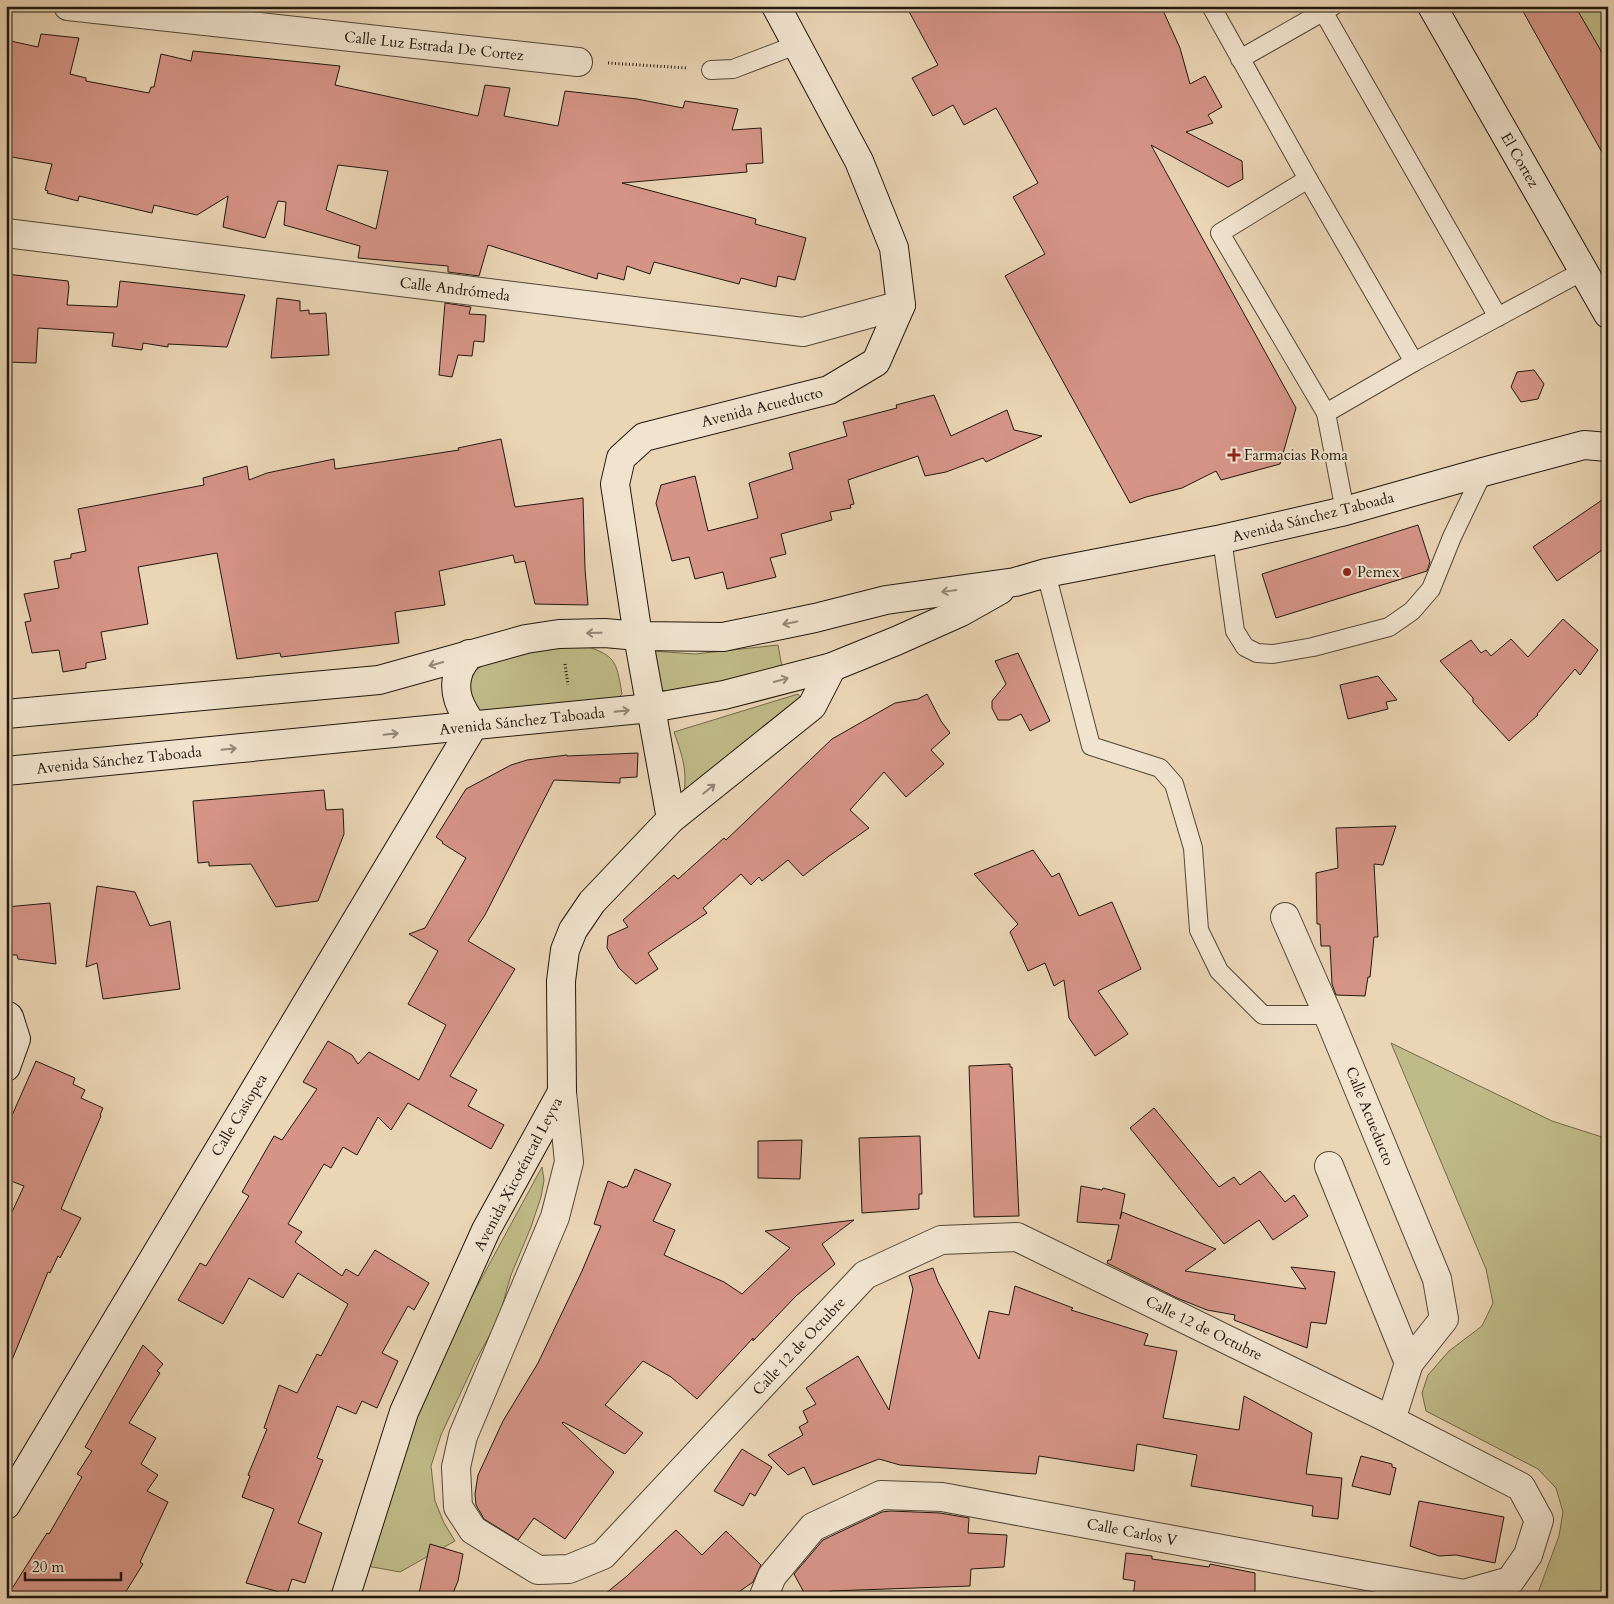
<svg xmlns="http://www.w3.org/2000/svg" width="1614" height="1604" font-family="Cardo,serif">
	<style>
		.green { fill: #bfbb88; stroke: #706a4b }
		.building { fill: #d69487; stroke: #20180e; fill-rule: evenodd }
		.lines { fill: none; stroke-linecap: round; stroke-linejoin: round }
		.lane-casing { stroke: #524738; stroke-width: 20 }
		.street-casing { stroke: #524738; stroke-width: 30 }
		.secondary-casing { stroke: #20180e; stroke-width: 30 }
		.path { stroke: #20180e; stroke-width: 3; stroke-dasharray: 1 2.5; stroke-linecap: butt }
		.lane { stroke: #f1e4cf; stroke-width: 18 }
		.street { stroke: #f1e4cf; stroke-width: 28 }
		.secondary { stroke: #f1e4cf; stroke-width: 28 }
		.oneway { stroke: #938878 }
		.poi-dot { fill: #8f2418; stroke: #f1e4cf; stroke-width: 2 }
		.labels { text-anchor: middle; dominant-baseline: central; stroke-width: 4; stroke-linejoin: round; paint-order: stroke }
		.street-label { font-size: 15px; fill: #20180e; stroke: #f1e4cf }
		.poi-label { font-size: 15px; fill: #20180e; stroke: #f1e4cf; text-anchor: start }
	</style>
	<rect width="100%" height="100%" fill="#ead5b5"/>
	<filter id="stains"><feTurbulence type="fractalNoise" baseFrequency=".004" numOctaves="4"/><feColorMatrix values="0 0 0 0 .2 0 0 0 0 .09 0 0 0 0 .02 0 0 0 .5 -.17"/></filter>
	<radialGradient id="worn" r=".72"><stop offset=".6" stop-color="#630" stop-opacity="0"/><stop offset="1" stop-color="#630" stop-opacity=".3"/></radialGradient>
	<g class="green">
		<polygon points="1563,6 1608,6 1608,82"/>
		<path d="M583,645c33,11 33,15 39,49l-5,5 -140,13 -7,-17v-13l5,-11 22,-17z"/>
		<polygon points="778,645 782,667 748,678 671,692 662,690 649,654 653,651 695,654"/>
		<path d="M798,694l3,4 -118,101c5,-27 0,-41 -9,-67z"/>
		<polygon points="1391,1043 1552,1121 1608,1139 1608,1598 1536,1598 1559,1536 1563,1512 1556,1488 1538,1469 1426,1411 1422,1393 1428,1375 1449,1351 1482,1326 1493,1303 1486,1269"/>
		<polygon points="542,1167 544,1180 541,1197 531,1227 511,1275 498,1320 475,1362 441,1435 431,1466 435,1501 444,1523 455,1541 400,1572 367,1566 409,1436 453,1331"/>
	</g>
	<g class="building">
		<polygon points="906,6 1161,6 1180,48 1190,84 1205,76 1222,107 1208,115 1213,123 1186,132 1242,161 1243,179 1228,187 1151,145 1296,408 1280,464 1221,480 1216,471 1182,488 1146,497 1130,503 1005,276 1045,254 1013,197 1038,183 996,108 964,125 953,105 933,116 912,78 938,65"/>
		<polygon points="1520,6 1575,6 1608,63 1608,163"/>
		<path d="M41,34l38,4 -9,36 16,4v3l63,12 2,-6h3l7,-33 30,7 2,-10 147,15 -5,19 143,31 7,-31 25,3 -6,28 54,10 7,-35 72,8 46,9 2,-7 53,8 -6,21 29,-2 2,35 -17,1 1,8 -125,11 134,36 -1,5 51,14 -11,42 -17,-4 -2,11 -35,-9 -2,6 -85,-22 -4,12 -23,-8 -3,14 -26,-7 -1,6 -109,-34 -9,31 -31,-4v-6l-90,-8 2,-12 -76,-21 2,-23 -8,-1 -13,37 -42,-11 5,-31 -31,19 -43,-10 -2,8 -73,-17 -1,5 -31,-8 1,-2 -3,-1 7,-26 -46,-8v-116l32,7zM338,165l50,6 -12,58 -50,-19z"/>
		<polygon points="6,274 68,281 69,287 67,305 117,307 120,281 245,295 227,347 168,344 168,347 143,343 142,350 112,346 114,333 38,328 36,363 6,362"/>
		<polygon points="277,298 300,301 300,311 309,310 309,314 326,313 329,355 271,358"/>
		<polygon points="445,303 471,307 469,314 486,315 484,342 474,341 472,356 458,355 452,377 439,375"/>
		<polygon points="1534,370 1544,384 1538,399 1521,402 1511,387 1517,372"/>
		<polygon points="934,395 951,436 1007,410 1014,430 1042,436 986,462 983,458 946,472 925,476 918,456 848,480 854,504 850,505 851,508 830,512 832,520 781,534 786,554 770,558 776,577 727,589 723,572 695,579 689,557 672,561 656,503 661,485 695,476 708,531 758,518 749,483 793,469 789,453 847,436 843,422 897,408 896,405"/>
		<polygon points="501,439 515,507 583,498 585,569 588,605 535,604 525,561 515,563 513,555 439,571 445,605 395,612 399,643 281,657 280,653 237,659 217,553 138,567 148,624 101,632 106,659 86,663 86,668 63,672 59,650 32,653 25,622 31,621 24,594 59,588 54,561 71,558 71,554 86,551 78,509 204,485 203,478 247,466 249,480 267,473 334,459 335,469 459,450 458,448"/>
		<polygon points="1608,496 1608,546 1557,581 1533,547"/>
		<polygon points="1418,525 1430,562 1427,571 1276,618 1262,574"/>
		<polygon points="1563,619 1598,650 1580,675 1575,669 1537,714 1538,715 1509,741 1473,702 1473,698 1440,661 1471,640 1481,653 1486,650 1491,656 1511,639 1528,657"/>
		<polygon points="1018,653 1050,721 1030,731 1021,714 1009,720 998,720 992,708 992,701 1006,684 995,661"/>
		<polygon points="1378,676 1397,700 1386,702 1388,709 1348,719 1340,685"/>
		<polygon points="927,694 941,721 950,733 931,750 944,764 906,797 884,772 850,810 869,828 829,856 803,876 788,860 762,881 759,877 751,885 741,874 703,908 707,913 648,953 658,969 636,984 619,968 607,948 608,936 628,927 623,920 674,875 678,879 724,838 726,840 832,739 895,703 918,699"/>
		<polygon points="638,753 637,777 620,778 620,783 554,780 485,915 468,941 515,969 450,1076 477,1090 468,1106 504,1125 491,1149 408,1103 391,1130 378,1117 357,1155 343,1147 331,1168 324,1164 288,1224 302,1232 295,1242 342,1276 346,1269 358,1276 375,1250 429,1283 414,1310 408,1306 382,1353 398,1361 377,1408 362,1401 356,1414 337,1406 317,1458 323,1460 298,1523 322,1533 305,1583 292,1579 287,1594 246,1583 274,1509 242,1497 250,1476 248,1475 267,1429 264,1428 279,1385 297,1393 317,1354 321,1356 348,1304 298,1273 283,1298 249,1278 223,1324 178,1300 200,1263 206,1266 249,1196 242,1192 274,1136 282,1140 317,1089 303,1082 328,1041 352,1055 358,1064 369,1052 419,1080 446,1025 408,1004 438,951 409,934 425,928 466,858 442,843 443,842 436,837 466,789 511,765 527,760 567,755 567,756"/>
		<polygon points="324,790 326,810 343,809 344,834 318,901 276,907 251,864 209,866 209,862 198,863 193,801"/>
		<polygon points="1396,826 1383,865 1374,864 1378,937 1374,937 1370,977 1368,977 1365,996 1336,995 1332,984 1330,946 1321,946 1320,924 1317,924 1316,873 1338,868 1336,828"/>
		<polygon points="1033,850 1052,877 1059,873 1079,916 1112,902 1141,969 1098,991 1128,1034 1095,1056 1069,1018 1064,980 1054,986 1045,963 1028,971 1010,932 1018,924 974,874"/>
		<polygon points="97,886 135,892 150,926 170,921 180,989 103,999 97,963 86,967"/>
		<polygon points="50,903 56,964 18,959 17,955 6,955 6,907"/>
		<polygon points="36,1061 75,1078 73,1084 85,1090 81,1098 103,1108 100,1115 101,1116 61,1209 81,1218 60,1258 58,1256 50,1273 48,1272 7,1372 6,1225 24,1186 6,1179 6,1129"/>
		<polygon points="1010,1064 1010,1067 1012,1067 1019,1216 974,1217 969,1066"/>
		<polygon points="1154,1108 1219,1187 1234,1177 1240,1185 1260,1171 1285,1202 1294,1195 1308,1216 1273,1240 1259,1220 1224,1244 1130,1128"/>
		<polygon points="920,1136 922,1194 919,1194 919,1209 862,1213 859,1138"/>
		<polygon points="802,1140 800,1179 758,1178 758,1141"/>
		<polygon points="635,1169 671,1184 653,1221 675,1230 664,1255 724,1282 742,1294 790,1248 765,1231 854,1220 822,1244 835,1264 796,1296 753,1341 753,1338 697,1399 671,1377 643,1361 605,1405 643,1433 625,1454 563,1422 562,1423 614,1472 565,1539 534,1518 518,1540 484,1519 476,1505 475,1494 478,1475 503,1421 538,1363 582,1271 601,1226 594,1224 608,1181 624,1188 625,1186 627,1187"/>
		<polygon points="1081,1186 1102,1190 1103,1188 1125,1194 1120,1219 1122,1212 1216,1249 1185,1271 1306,1289 1291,1267 1335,1272 1326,1324 1311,1322 1307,1348 1234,1320 1235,1315 1207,1310 1177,1298 1107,1263 1108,1260 1111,1260 1119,1225 1077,1222"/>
		<polygon points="933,1268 938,1282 979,1359 989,1311 1009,1315 1015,1286 1073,1308 1071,1310 1148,1334 1144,1345 1177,1351 1163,1418 1239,1430 1244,1396 1312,1433 1306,1474 1342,1478 1338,1519 1312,1516 1313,1506 1191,1486 1197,1455 1137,1444 1134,1471 1039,1456 1036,1474 900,1465 879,1459 813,1485 804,1467 788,1475 768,1455 803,1435 799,1427 808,1422 803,1411 816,1404 806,1388 858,1356 889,1410 913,1289 909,1276"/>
		<polygon points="143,1345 163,1364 157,1371 160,1373 129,1423 156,1438 141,1464 158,1475 147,1491 168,1502 140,1562 143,1564 122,1598 6,1598 47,1533 49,1534 82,1477 77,1474 92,1451 85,1447"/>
		<polygon points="742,1449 772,1467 755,1496 750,1493 743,1506 714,1491"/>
		<polygon points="1361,1456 1392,1464 1392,1467 1396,1468 1390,1495 1352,1486"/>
		<polygon points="1419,1501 1504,1517 1495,1563 1456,1555 1439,1556 1410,1546"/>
		<polygon points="890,1511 940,1513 969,1518 968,1533 1007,1535 1004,1567 971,1569 970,1586 831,1591 819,1598 807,1598 794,1574 823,1540 882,1512"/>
		<polygon points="676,1530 702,1555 726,1531 761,1565 753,1582 730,1598 600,1598 627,1576"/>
		<polygon points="430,1544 463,1554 458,1581 451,1598 418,1598"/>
		<polygon points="1126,1553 1152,1556 1152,1559 1209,1567 1210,1564 1255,1573 1255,1598 1133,1598 1135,1581 1123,1579"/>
	</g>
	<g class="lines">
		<defs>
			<g id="lane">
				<polyline points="1211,6 1308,179 1414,362 1326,413 1345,511"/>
				<polyline points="1320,6 1498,317"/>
				<polyline points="1240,59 1333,6"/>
				<polyline points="711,70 733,69 796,45"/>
				<polyline points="1308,179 1220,233 1326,413"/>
				<polyline points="1414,362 1583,271"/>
				<polyline points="1222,539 1235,631 1245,647 1257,653 1273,654 1313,647 1389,627 1412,611 1431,589 1452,537 1483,472"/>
				<polyline points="1046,573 1091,746 1160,768 1174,784 1193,848 1199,930 1219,971 1263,1015 1328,1015"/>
			</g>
			<g id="street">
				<polyline points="68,6 578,62"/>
				<polyline points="6,233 803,332 901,305"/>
				<polyline points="1285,917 1328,1015 1437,1279 1444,1319 1409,1363 1391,1420"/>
				<polyline points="562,1092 569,1162 555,1217 463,1436 456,1467 458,1507 473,1530 538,1570 569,1569 603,1555 865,1275 941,1240 1017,1237 1391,1420 1521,1487 1539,1520 1528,1555 1510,1581 1464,1594 942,1497 881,1495 813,1527 772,1576 763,1598"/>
				<polyline points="1329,1166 1409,1363"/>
			</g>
			<g id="secondary">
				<polyline points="1432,6 1608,314"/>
				<polyline points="6,714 379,680 526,639 559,634 605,633 638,636 723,637 815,618 886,600 1015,582 1046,573 1222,539 1345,511 1483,472 1584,445 1608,447"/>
				<polyline points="6,771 651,708 724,695 832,667 896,641 961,612 1000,590"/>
				<polyline points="671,819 638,636 615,484 621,458 644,437 829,390 876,362 901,305 894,248 859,161 776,6"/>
				<polyline points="6,1015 9,1017 16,1039 6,1067"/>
				<path d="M6,1505l467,-779c-12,-17 -22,-34 -14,-55 2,-6 7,-11 10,-17"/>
				<polyline points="345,1598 404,1412 486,1230 562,1092 561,981 565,950 573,930 592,902 671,819 812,706 832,667"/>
			</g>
		</defs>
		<use href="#lane" class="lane-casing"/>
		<use href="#street" class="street-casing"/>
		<use href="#secondary" class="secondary-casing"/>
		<g class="path">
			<polyline points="608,63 687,68"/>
			<polyline points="565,664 568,685"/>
		</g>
		<use href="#lane" class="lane"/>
		<use href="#street" class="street"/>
		<use href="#secondary" class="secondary"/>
	</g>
	<defs><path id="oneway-shaft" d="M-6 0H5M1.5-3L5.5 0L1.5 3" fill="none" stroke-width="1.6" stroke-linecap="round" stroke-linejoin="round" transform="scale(1.25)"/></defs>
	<g class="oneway">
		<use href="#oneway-shaft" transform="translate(949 591) rotate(172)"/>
		<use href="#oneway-shaft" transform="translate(790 623) rotate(168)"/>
		<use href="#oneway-shaft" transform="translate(594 633) rotate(179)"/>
		<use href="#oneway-shaft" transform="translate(436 664) rotate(164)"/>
		<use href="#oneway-shaft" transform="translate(781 680) rotate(-15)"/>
		<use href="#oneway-shaft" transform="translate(622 711) rotate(-6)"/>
		<use href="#oneway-shaft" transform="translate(391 734) rotate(-6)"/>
		<use href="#oneway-shaft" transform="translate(229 749) rotate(-6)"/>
		<use href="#oneway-shaft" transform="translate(709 789) rotate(-39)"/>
	</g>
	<g class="poi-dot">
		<path d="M1231.5 447.5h5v5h5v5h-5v5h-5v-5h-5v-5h5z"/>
		<circle cx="1347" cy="572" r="5"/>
	</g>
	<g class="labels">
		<g class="street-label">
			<text transform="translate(434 46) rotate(6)">Calle Luz Estrada De Cortez</text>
			<text transform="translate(1520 160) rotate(60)">El Cortez</text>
			<text transform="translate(455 289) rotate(7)">Calle Andrómeda</text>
			<text transform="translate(762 407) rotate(-14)">Avenida Acueducto</text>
			<text transform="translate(1313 517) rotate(-14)">Avenida Sánchez Taboada</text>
			<text transform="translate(522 721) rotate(-6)">Avenida Sánchez Taboada</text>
			<text transform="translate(119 760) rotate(-6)">Avenida Sánchez Taboada</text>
			<text transform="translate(239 1115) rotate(-59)">Calle Casiopea</text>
			<text transform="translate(1370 1116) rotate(68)">Calle Acueducto</text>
			<text transform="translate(518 1174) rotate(-62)">Avenida Xicoténcatl Leyva</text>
			<text transform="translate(1204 1328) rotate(26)">Calle 12 de Octubre</text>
			<text transform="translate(799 1346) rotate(-47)">Calle 12 de Octubre</text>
			<text transform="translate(1132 1532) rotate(11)">Calle Carlos V</text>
		</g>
		<g class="poi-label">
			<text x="1244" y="455">Farmacias Roma</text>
			<text x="1357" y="572">Pemex</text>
		</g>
	</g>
	<rect width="1614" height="1604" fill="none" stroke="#ead5b5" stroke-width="25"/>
	<rect x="8" y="8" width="1599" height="1589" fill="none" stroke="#20180e" stroke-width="2.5"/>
	<rect x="12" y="12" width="1589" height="1579" fill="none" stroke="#20180e"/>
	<path d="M25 1572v8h96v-8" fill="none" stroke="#20180e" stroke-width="2.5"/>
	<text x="32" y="1572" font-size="15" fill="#20180e" stroke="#f1e4cf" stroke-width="4" paint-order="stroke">20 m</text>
	<rect width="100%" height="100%" filter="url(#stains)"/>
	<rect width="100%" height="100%" fill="url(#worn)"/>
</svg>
